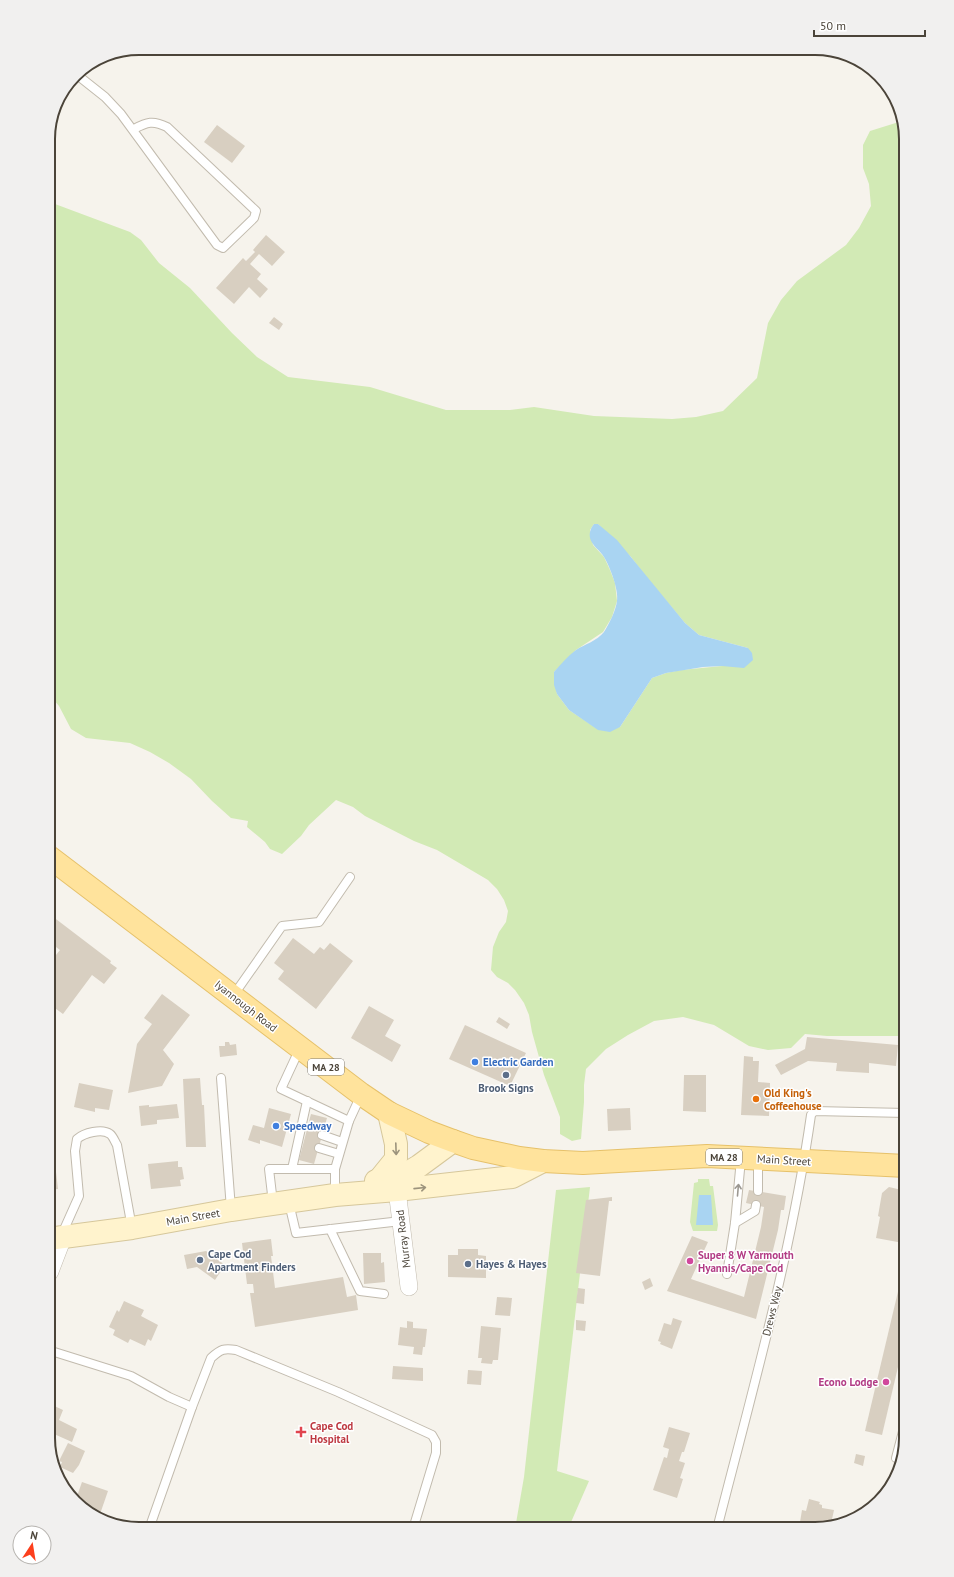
<svg xmlns="http://www.w3.org/2000/svg" width="954" height="1577" font-family="'PT Sans',sans-serif">
	<style>
		.green { fill: #d2eab5; fill-rule: evenodd }
		.water { fill: #a9d4f2 }
		.building { fill: #d8cfc1 }
		.lines { fill: none; stroke-linecap: round; stroke-linejoin: round }
		.service-casing { stroke: #c2bbae; stroke-width: 10 }
		.minor-casing { stroke: #c2bbae; stroke-width: 18 }
		.tertiary-casing { stroke: #c2bbae; stroke-width: 22 }
		.secondary-casing { stroke: #d6c79b; stroke-width: 24 }
		.primary-casing { stroke: #e6c16a; stroke-width: 24 }
		.service { stroke: #fff; stroke-width: 8 }
		.minor { stroke: #fff; stroke-width: 17 }
		.tertiary { stroke: #fff; stroke-width: 21 }
		.secondary { stroke: #fff3cd; stroke-width: 22 }
		.primary { stroke: #ffe39c; stroke-width: 22 }
		.oneway { stroke: #9c937c }
		.oneway2 { stroke: #9c9892 }
		.shop-dot { fill: #3f7fe0; stroke: #fff; stroke-width: 1.5 }
		.service-dot { fill: #5c6f8a; stroke: #fff; stroke-width: 1.5 }
		.food-dot { fill: #e8710a; stroke: #fff; stroke-width: 1.5 }
		.hotel-dot { fill: #d1479c; stroke: #fff; stroke-width: 1.5 }
		.health-dot { fill: #e0444e; stroke: #fff; stroke-width: 1.5 }
		.labels { text-anchor: middle; dominant-baseline: central; stroke-width: 3; stroke-linejoin: round; paint-order: stroke }
		.shield { fill: #fff; stroke: #817c74; stroke-width: 1 }
		.shield-label { font-size: 10px; font-weight: bold; fill: #4b4439 }
		.street-label { font-size: 11px; fill: #4b4439; stroke: #fff }
		.shop-label { font-size: 11px; font-weight: bold; fill: #366cbe; stroke: #fff; text-anchor: start }
		.service-label { font-size: 11px; font-weight: bold; fill: #4e5e75; stroke: #fff; text-anchor: start }
		.food-label { font-size: 11px; font-weight: bold; fill: #c56008; stroke: #fff; text-anchor: start }
		.hotel-label { font-size: 11px; font-weight: bold; fill: #b23c85; stroke: #fff; text-anchor: start }
		.health-label { font-size: 11px; font-weight: bold; fill: #be3a42; stroke: #fff; text-anchor: start }
		.rim { fill: none; stroke: #4b4439; stroke-width: 2 }
	</style>
	<rect width="100%" height="100%" fill="#f6f3ec"/>
	<g class="green">
		<path d="M902,121l4,18v897h-79l-22,-2 -14,14 -23,2 -19,-4 -35,-21 -31,-8 -29,4 -26,14 -22,14 -20,20 -2,16v17l-3,37 -9,2 -12,-7v-17l-16,-42 -12,-43 -3,-17 -5,-12 -9,-13 -7,-7 -11,-6 -6,-7 2,-23 6,-15 7,-10 2,-11 -4,-11 -7,-11 -9,-9 -51,-30 -23,-9 -49,-25 -12,-9 -17,-7 -27,25 -8,11 -19,18 -12,-5 -5,-7 -18,-15 1,-6 -17,-3 -19,-17 -21,-22 -22,-16 -19,-11 -20,-9 -44,-5 -15,-9 -12,-23 -11,-13v-489h7l75,28 11,8 18,23 31,25 42,45 25,24 31,20 82,10 76,23h64l24,-3 60,9 78,3 24,-2 27,-6 34,-33 11,-55 13,-23 16,-19 49,-36 13,-17 12,-22 -2,-22 -6,-16v-23l7,-14zM594,524h4l33,33 16,21 38,45 14,12 49,13 -26,18 -41,4 -15,3 -14,5 -32,49 -21,3 -30,-20 -12,-16 -3,-22 22,-22 27,-18 9,-15 5,-16 -2,-18 -5,-13 -6,-13 -11,-12 -3,-15z"/>
		<polygon points="698,1179 709,1179 710,1186 713,1186 718,1225 717,1231 693,1231 690,1222 694,1183 698,1182"/>
		<polygon points="590,1187 557,1471 589,1481 568,1529 515,1529 524,1477 556,1190"/>
	</g>
	<g class="water">
		<path d="M594,524h4l19,16 68,83 14,12 49,13 4,5 1,7 -9,8 -22,-2 -19,1 -37,6 -14,5 -32,49 -10,5 -12,-2 -29,-20 -12,-16 -3,-9v-13c7,-8 14,-16 22,-22 9,-6 21,-9 28,-18 5,-8 12,-22 13,-31 2,-11 -7,-34 -13,-44 -4,-7 -12,-11 -14,-19 -1,-6 1,-10 4,-14z"/>
		<polygon points="699,1195 711,1195 713,1225 696,1225"/>
	</g>
	<g class="building">
		<polygon points="217,125 245,146 232,163 204,142"/>
		<polygon points="266,235 285,252 272,266 259,254 250,264 261,274 257,279 268,289 260,298 249,287 234,304 216,288 243,258 246,261 255,252 253,250"/>
		<polygon points="274,317 283,324 279,330 269,323"/>
		<polygon points="48,913 111,961 110,963 117,968 104,984 92,975 63,1014 48,1003 48,965 60,950 48,941"/>
		<polygon points="293,938 314,954 320,947 324,950 330,943 353,961 316,1009 278,979 284,971 274,963"/>
		<polygon points="162,994 190,1015 163,1050 174,1064 162,1086 128,1093 137,1044 152,1024 144,1018"/>
		<polygon points="369,1006 394,1020 385,1036 401,1045 392,1062 351,1038"/>
		<polygon points="499,1017 510,1024 507,1029 496,1022"/>
		<polygon points="465,1025 526,1053 510,1086 449,1059"/>
		<polygon points="807,1037 898,1045 896,1066 869,1063 869,1073 836,1071 837,1063 808,1061 781,1075 775,1065 805,1049"/>
		<polygon points="225,1042 229,1042 230,1045 236,1044 237,1055 220,1057 219,1046 225,1046"/>
		<polygon points="744,1056 753,1057 753,1061 759,1061 758,1082 770,1083 769,1116 741,1115"/>
		<polygon points="684,1075 706,1075 706,1112 683,1111"/>
		<polygon points="200,1078 202,1105 204,1105 206,1147 186,1147 183,1079"/>
		<polygon points="79,1083 113,1090 109,1110 95,1108 95,1112 74,1107"/>
		<polygon points="177,1104 179,1118 157,1120 157,1124 141,1126 139,1106 149,1105 149,1107"/>
		<polygon points="269,1108 291,1114 282,1147 260,1140 260,1144 248,1140 253,1125 264,1128"/>
		<polygon points="630,1108 631,1130 608,1131 607,1109"/>
		<polygon points="311,1114 327,1118 314,1164 299,1160"/>
		<polygon points="54,1144 56,1160 52,1161 53,1172 56,1172 58,1189 48,1190 48,1145"/>
		<polygon points="178,1161 178,1167 182,1167 184,1179 180,1180 181,1186 151,1189 148,1164"/>
		<polygon points="889,1187 906,1191 906,1227 903,1243 876,1238 880,1217 878,1216 882,1193"/>
		<polygon points="749,1190 786,1196 784,1210 781,1210 778,1230 756,1319 667,1291 692,1236 708,1242 691,1279 744,1297 761,1227 764,1207 746,1203"/>
		<polygon points="612,1197 612,1201 609,1201 600,1276 576,1273 586,1200"/>
		<polygon points="271,1239 273,1256 271,1256 275,1288 343,1277 347,1297 356,1295 358,1310 255,1327 250,1293 254,1293 253,1284 247,1284 242,1243"/>
		<polygon points="458,1249 478,1249 478,1255 486,1256 486,1278 448,1277 448,1255 458,1255"/>
		<polygon points="206,1251 225,1265 215,1280 197,1267 187,1269 184,1255"/>
		<polygon points="363,1253 381,1253 381,1263 384,1262 385,1282 364,1284"/>
		<polygon points="905,1262 906,1333 882,1435 865,1431"/>
		<polygon points="650,1278 653,1286 645,1290 642,1282"/>
		<polygon points="578,1288 585,1289 584,1304 576,1303"/>
		<polygon points="497,1297 512,1298 510,1316 495,1315"/>
		<polygon points="124,1301 144,1310 141,1316 158,1325 151,1341 148,1339 145,1346 130,1339 128,1343 113,1335 115,1330 109,1327 117,1310 119,1312"/>
		<polygon points="673,1318 682,1321 672,1349 660,1344 661,1342 658,1341 664,1323 671,1325"/>
		<polygon points="576,1320 586,1321 585,1331 576,1330"/>
		<polygon points="407,1321 413,1322 413,1328 427,1329 425,1347 423,1347 422,1355 413,1354 414,1347 398,1345 400,1327 407,1328"/>
		<polygon points="481,1326 501,1328 498,1360 493,1360 492,1364 481,1363 482,1358 478,1358"/>
		<polygon points="393,1366 423,1368 423,1381 392,1379"/>
		<polygon points="468,1370 482,1371 481,1385 467,1384"/>
		<polygon points="48,1403 63,1410 59,1420 77,1429 72,1442 54,1434 55,1431 48,1427"/>
		<polygon points="669,1427 690,1433 684,1452 682,1452 679,1461 685,1463 680,1478 683,1479 677,1498 653,1490 664,1457 667,1458 669,1449 663,1447"/>
		<polygon points="68,1443 85,1451 79,1465 73,1473 60,1467 62,1462 59,1461"/>
		<polygon points="856,1454 865,1456 863,1466 854,1463"/>
		<polygon points="82,1482 108,1491 99,1517 88,1513 76,1499"/>
		<polygon points="809,1499 820,1502 819,1504 822,1505 822,1508 834,1510 831,1524 821,1522 820,1526 800,1522 802,1510 806,1511"/>
	</g>
	<g class="lines">
		<defs>
			<g id="service">
				<path d="M76,74l29,23 16,17 96,131 6,3 31,-30 2,-7 -89,-84c-14,-7 -20,-5 -33,2"/>
				<polyline points="233,996 282,926 319,922 350,877"/>
				<polyline points="300,1048 281,1089 349,1121 361,1095"/>
				<polyline points="221,1078 231,1209"/>
				<polyline points="322,1135 342,1142"/>
				<polyline points="319,1148 339,1154"/>
				<polyline points="758,1160 758,1191"/>
				<polyline points="292,1169 307,1101"/>
				<polyline points="335,1169 335,1195"/>
				<polyline points="273,1203 269,1169 335,1169 349,1121"/>
				<polyline points="289,1203 296,1233 401,1221"/>
				<polyline points="735,1223 755,1211 756,1205"/>
				<polyline points="330,1229 360,1291 384,1294"/>
				<path d="M62,1234l17,-38 -4,-45 2,-12c7,-6 25,-11 33,-5 3,2 5,8 7,11l15,83"/>
				<polyline points="727,1274 735,1223 741,1159"/>
				<polyline points="48,1350 131,1376 169,1397 192,1407"/>
				<polyline points="896,1458 906,1420"/>
				<path d="M149,1529l43,-122 19,-49c10,-9 13,-10 25,-8l102,42 94,43 4,7v11l-23,76"/>
				<path d="M717,1529c35,-137 74,-274 94,-414l3,-4 92,2"/>
			</g>
			<polyline id="minor" points="397,1190 409,1287"/>
			<polyline id="tertiary" points="48,1271 61,1237"/>
			<g id="secondary">
				<polyline points="379,1180 396,1159 396,1144 389,1113"/>
				<polyline points="376,1181 404,1175 419,1166 453,1141"/>
				<polyline points="48,1239 132,1228 231,1210 335,1195 397,1190 512,1177 543,1161"/>
			</g>
			<polyline id="primary" points="48,856 361,1094 389,1113 429,1132 453,1141 473,1148 519,1158 543,1161 583,1163 707,1156 906,1166"/>
		</defs>
		<use href="#service" class="service-casing"/>
		<use href="#minor" class="minor-casing"/>
		<use href="#tertiary" class="tertiary-casing"/>
		<use href="#secondary" class="secondary-casing"/>
		<use href="#primary" class="primary-casing"/>
		<use href="#service" class="service"/>
		<use href="#minor" class="minor"/>
		<use href="#tertiary" class="tertiary"/>
		<use href="#secondary" class="secondary"/>
		<use href="#primary" class="primary"/>
	</g>
	<defs><path id="oneway-shaft" d="M-6 0H5M1.5-3L5.5 0L1.5 3" fill="none" stroke-width="1.6" stroke-linecap="round" stroke-linejoin="round"/></defs>
	<g class="oneway">
		<use href="#oneway-shaft" transform="translate(396 1149) rotate(88)"/>
		<use href="#oneway-shaft" transform="translate(420 1188) rotate(-6)"/>
	</g>
	<use class="oneway2" href="#oneway-shaft" transform="translate(738 1190) rotate(-85)"/>
	<g class="shop-dot">
		<circle cx="475" cy="1062" r="4"/>
		<circle cx="276" cy="1126" r="4"/>
	</g>
	<g class="service-dot">
		<circle cx="506" cy="1075" r="4"/>
		<circle cx="200" cy="1260" r="4"/>
		<circle cx="468" cy="1264" r="4"/>
	</g>
	<circle class="food-dot" cx="756" cy="1099" r="4"/>
	<g class="hotel-dot">
		<circle cx="690" cy="1261" r="4"/>
		<circle cx="886" cy="1382" r="4"/>
	</g>
	<path class="health-dot" d="M299 1426h4v4h4v4h-4v4h-4v-4h-4v-4h4z"/>
	<g class="labels">
		<g class="shield">
			<rect x="308" y="1059" width="36" height="16" rx="3"/>
			<rect x="706" y="1149" width="36" height="16" rx="3"/>
		</g>
		<g class="shield-label">
			<text x="326" y="1067">MA 28</text>
			<text x="724" y="1157">MA 28</text>
		</g>
		<g class="street-label">
			<text transform="translate(246 1006) rotate(38)">Iyannough Road</text>
			<text transform="translate(784 1160) rotate(3)">Main Street</text>
			<text transform="translate(193 1217) rotate(-10)">Main Street</text>
			<text transform="translate(403 1239) rotate(-97)">Murray Road</text>
			<text transform="translate(772 1311) rotate(-76)">Drews Way</text>
		</g>
		<g class="shop-label">
			<text x="483" y="1062">Electric Garden</text>
			<text x="284" y="1126">Speedway</text>
		</g>
		<g class="service-label">
			<text x="506" y="1088" text-anchor="middle">Brook Signs</text>
			<text x="208" y="1254">Cape Cod<tspan x="208" dy="13">Apartment Finders</tspan></text>
			<text x="476" y="1264">Hayes &amp; Hayes</text>
		</g>
		<g class="food-label">
			<text x="764" y="1093">Old King's<tspan x="764" dy="13">Coffeehouse</tspan></text>
		</g>
		<g class="hotel-label">
			<text x="698" y="1255">Super 8 W Yarmouth<tspan x="698" dy="13">Hyannis/Cape Cod</tspan></text>
			<text x="878" y="1382" text-anchor="end">Econo Lodge</text>
		</g>
		<g class="health-label">
			<text x="310" y="1426">Cape Cod<tspan x="310" dy="13">Hospital</tspan></text>
		</g>
	</g>
	<path d="M0 0H954V1577H0ZM139 55H815A84 84 0 0 1 899 139V1438A84 84 0 0 1 815 1522H139A84 84 0 0 1 55 1438V139A84 84 0 0 1 139 55Z" fill="#f1f0ef" fill-rule="evenodd"/>
	<path class="rim" d="M139 55H815A84 84 0 0 1 899 139V1438A84 84 0 0 1 815 1522H139A84 84 0 0 1 55 1438V139A84 84 0 0 1 139 55Z"/>
	<g transform="translate(32 1545) rotate(12)"><circle r="19" fill="#ffffff" stroke="#b7b4b0"/>
	<path d="M0-3L7 15L0 10L-7 15Z" fill="#fc3f1d"/>
	<text y="-6" font-size="11" font-weight="bold" text-anchor="middle" fill="#4b4439">N</text>
	</g>
	<path d="M814 30v6h111v-6" fill="none" stroke="#4b4439" stroke-width="2"/>
	<text x="820" y="30" font-size="12" fill="#4b4439" stroke="#ffffff" stroke-width="3" paint-order="stroke">50 m</text>
</svg>
